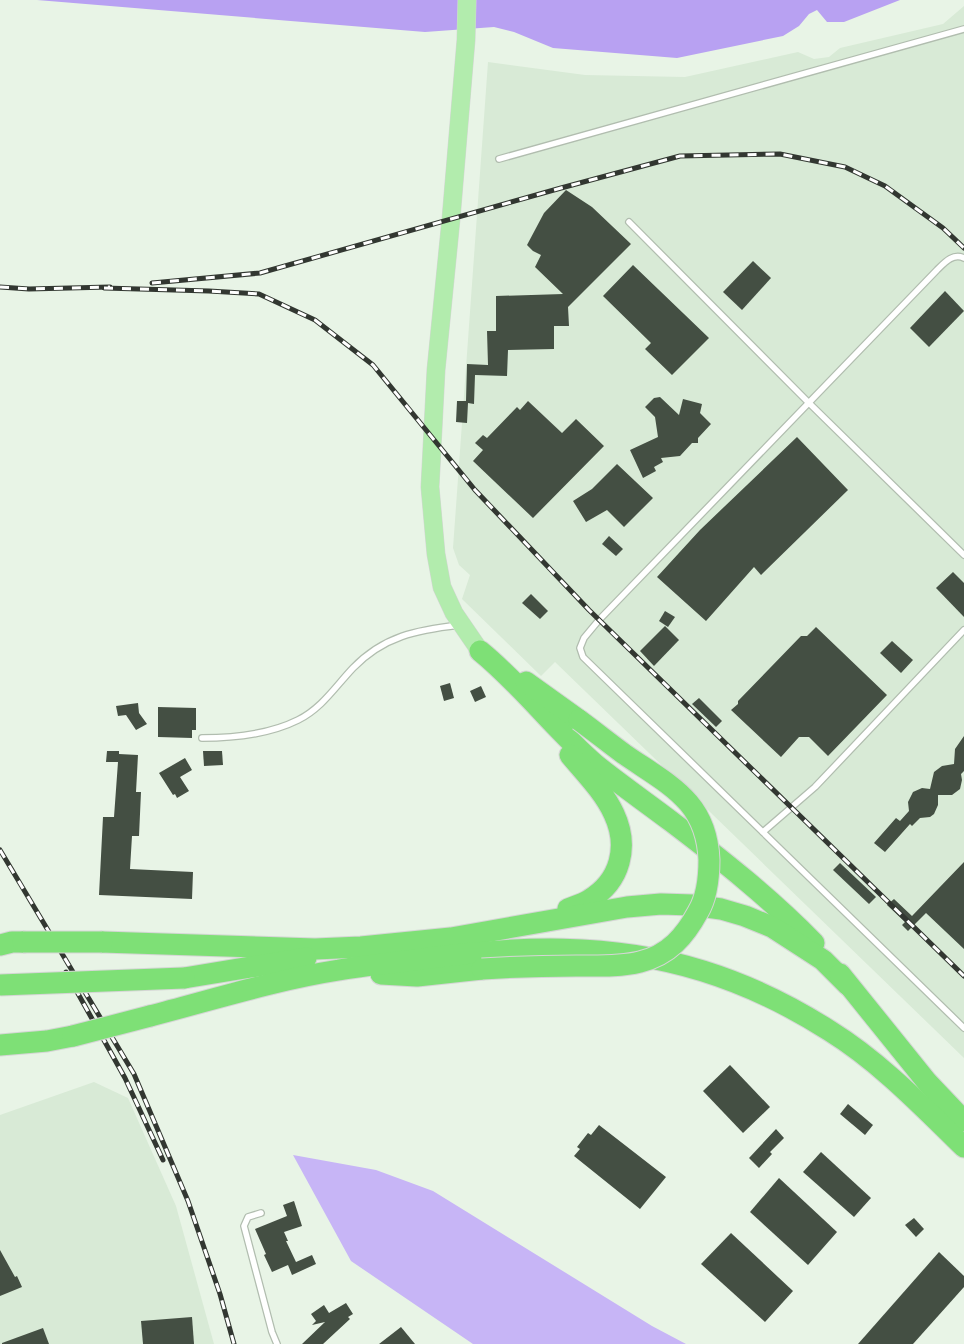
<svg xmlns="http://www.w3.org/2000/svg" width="964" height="1344" font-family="'Roboto Condensed',sans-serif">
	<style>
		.built { fill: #d8ead6 }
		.green { fill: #c7b5f6 }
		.water { fill: #b8a1f2 }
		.building { fill: #444f43 }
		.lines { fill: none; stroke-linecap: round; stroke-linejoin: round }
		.lane-casing { stroke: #b1bdaf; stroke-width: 8 }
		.primary-casing { stroke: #d5d6d5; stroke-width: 19 }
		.highway-casing { stroke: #d5d6d5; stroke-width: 23 }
		.lane { stroke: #fff; stroke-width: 5.5 }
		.primary { stroke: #b2ecad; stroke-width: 18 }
		.highway { stroke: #7ee076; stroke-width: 21 }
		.rail-casing { stroke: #323731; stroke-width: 5 }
		.rail { stroke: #fff; stroke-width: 3; stroke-dasharray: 9; stroke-linecap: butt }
		.highway-bridge-casing { stroke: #d5d6d5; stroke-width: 23; stroke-linecap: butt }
		.highway-bridge { stroke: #7ee076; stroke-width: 21 }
	</style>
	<rect width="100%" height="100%" fill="#e8f4e6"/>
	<g class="built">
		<polygon points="964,6 964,1058 555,662 541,676 462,599 470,575 459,565 453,548 488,62 585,75 685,77 798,52 814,59 829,57 840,48 943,24"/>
		<polygon points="94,1082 128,1098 176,1206 214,1344 0,1344 0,1115"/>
	</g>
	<polygon class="green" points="293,1155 376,1170 433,1191 652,1326 686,1344 473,1344 351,1261"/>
	<polygon class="water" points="37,0 900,0 844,22 827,22 817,10 809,14 799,26 783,36 677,58 553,48 514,32 494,27 425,32"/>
	<g class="building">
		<polygon points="566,190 592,207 631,244 568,307 569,326 554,326 554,349 508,350 507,376 475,375 474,404 468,403 467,423 456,422 457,401 466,401 467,364 488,365 487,331 496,331 496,296 563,294 535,267 541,255 533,251 527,245 544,213"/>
		<polygon points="753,261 771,278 742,310 723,292"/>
		<polygon points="633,265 709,338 672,375 645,349 651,343 603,296"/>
		<polygon points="945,291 964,311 929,347 910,328"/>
		<polygon points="660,397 679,415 683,399 702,404 700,413 711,424 698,438 698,443 692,443 680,456 661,458 663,462 654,467 656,471 643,478 630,450 658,437 655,417 645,407 654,398"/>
		<polygon points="528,401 562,433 576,419 604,446 533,518 473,461 483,450 475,443 483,435 487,438 517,407 520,410"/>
		<polygon points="797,437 848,490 761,575 754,567 706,621 657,577 700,530"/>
		<polygon points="617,464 653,498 624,527 607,510 586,522 573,501 592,489"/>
		<polygon points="609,536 623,549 616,556 602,544"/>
		<polygon points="953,572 964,583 964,617 936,588"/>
		<polygon points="531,594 548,611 540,619 522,603"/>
		<polygon points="665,611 675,617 668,627 659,621"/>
		<polygon points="665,626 679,640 654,666 640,651"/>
		<polygon points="816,627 887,695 828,756 809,737 799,737 781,757 731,710 738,704 738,701 801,636 807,636"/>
		<polygon points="892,641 913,660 901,673 880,653"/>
		<polygon points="450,683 454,698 444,701 440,686"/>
		<polygon points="481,686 486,697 475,702 470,691"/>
		<polygon points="699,698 722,721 716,727 692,704"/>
		<polygon points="138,703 139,713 147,724 136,730 126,715 118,716 116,706"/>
		<polygon points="158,707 196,708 196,730 192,730 192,738 158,737"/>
		<polygon points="964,736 964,771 961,774 962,780 960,789 952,795 938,795 938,805 934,814 930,817 920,818 912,826 910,824 885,852 874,843 896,818 900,821 909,811 908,802 913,792 922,788 930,789 934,772 942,766 954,764 955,749"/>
		<polygon points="107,751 119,751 119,754 138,755 136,792 141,792 139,836 132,836 130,869 193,872 192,899 99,895 103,817 114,817 118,762 106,762"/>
		<polygon points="203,751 222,751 223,765 204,766"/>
		<polygon points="185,758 192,770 180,777 189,791 177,798 175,794 173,795 159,773"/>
		<polygon points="964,862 964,949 926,913 908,931 902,925 905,922 887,905 894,899 912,916"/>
		<polygon points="840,863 876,897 869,904 833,870"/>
		<polygon points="730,1065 770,1107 743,1133 703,1091"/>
		<polygon points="848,1104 873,1125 865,1135 840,1114"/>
		<polygon points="599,1125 666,1177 640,1209 574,1156 580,1149 577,1147 588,1133 591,1135"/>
		<polygon points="776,1129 784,1138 770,1152 772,1154 759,1168 749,1158"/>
		<polygon points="821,1152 871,1198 854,1217 803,1172"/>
		<polygon points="779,1178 837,1232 808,1265 750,1212"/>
		<polygon points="294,1201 302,1226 284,1232 288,1241 286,1241 296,1262 312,1255 316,1264 292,1275 288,1265 272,1272 264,1255 266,1254 255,1229 287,1216 283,1205"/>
		<polygon points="914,1218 924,1229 916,1237 905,1225"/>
		<polygon points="731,1233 793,1291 765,1322 701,1264"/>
		<polygon points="0,1250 15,1277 17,1276 22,1287 0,1296"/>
		<polygon points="939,1252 964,1276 964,1287 913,1344 858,1344"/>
		<polygon points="346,1303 353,1314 348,1317 350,1319 323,1344 302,1344 325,1322 312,1325 316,1321 311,1314 324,1305 329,1313"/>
		<polygon points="192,1317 194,1344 143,1344 141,1321"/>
		<polygon points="401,1327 415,1344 379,1344"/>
		<polygon points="43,1328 49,1344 2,1344 2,1343"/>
	</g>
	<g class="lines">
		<defs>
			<g id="lane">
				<polyline points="499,159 964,29"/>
				<polyline points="629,222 808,402 964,555"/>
				<path d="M964,258c-11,-5 -19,4 -27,12l-338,350 -15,18 -4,10 3,9 381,371"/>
				<path d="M202,738c32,0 66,-3 96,-18 24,-12 37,-33 55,-52 31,-32 64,-38 106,-43"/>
				<polyline points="763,832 815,787 964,630"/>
				<polyline points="261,1213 248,1217 244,1226 272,1332 277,1344"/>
			</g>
			<polyline id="primary" points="467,0 466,40 451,219 436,370 430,487 436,554 442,587 454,613 480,651"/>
			<g id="highway">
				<path d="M480,651c42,34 75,79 116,114 25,20 51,38 76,57 50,38 98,76 142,121"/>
				<polyline points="526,682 579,720"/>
				<path d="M568,909c7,-3 15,-5 21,-9 32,-19 40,-54 25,-86 -10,-22 -29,-41 -44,-59"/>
				<polyline points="102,942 315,949 361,947 451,938 627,907 661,904 692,905 721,909 745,916 772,927 823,960 848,985"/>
				<polyline points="0,945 12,942 23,942"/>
				<polyline points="381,974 417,976 482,969"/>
				<polyline points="840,974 927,1082 964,1121"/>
				<polyline points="184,978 306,958"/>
				<path d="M150,1016c62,-16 125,-36 189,-46 27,-5 55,-7 83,-11 95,-13 188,-17 281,12 45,14 88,35 127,60 50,31 92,75 134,116"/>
				<polyline points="0,1045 47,1041 73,1036"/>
			</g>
		</defs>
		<use href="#lane" class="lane-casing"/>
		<use href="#primary" class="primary-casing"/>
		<use href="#highway" class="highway-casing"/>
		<use href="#lane" class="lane"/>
		<use href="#primary" class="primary"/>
		<use href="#highway" class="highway"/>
		<defs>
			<g id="rail">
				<polyline points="152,283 260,273 561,188 680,156 780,154 845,167 885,186 943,228 964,248"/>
				<polyline points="0,287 29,289 110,287"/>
				<polyline points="104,288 209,291 259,294 315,320 373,365 475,490 589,610 964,976"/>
				<polyline points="0,850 134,1074 188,1201 220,1294 234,1344"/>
				<polyline points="66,972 125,1078 163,1160"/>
			</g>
		</defs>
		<use href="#rail" class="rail-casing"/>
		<use href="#rail" class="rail"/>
		<defs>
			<g id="highway-bridge">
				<polyline points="23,942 102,942"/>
				<path d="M482,969c31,-2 63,-3 94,-3 21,0 44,1 64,-4 29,-7 45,-26 58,-50 9,-15 11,-34 11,-52 -2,-60 -42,-76 -85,-106 -15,-11 -30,-23 -45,-34"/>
				<polyline points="0,985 184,978"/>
				<polyline points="73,1036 150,1016"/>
			</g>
		</defs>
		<use href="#highway-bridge" class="highway-bridge-casing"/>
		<use href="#highway-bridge" class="highway-bridge"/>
	</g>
</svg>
